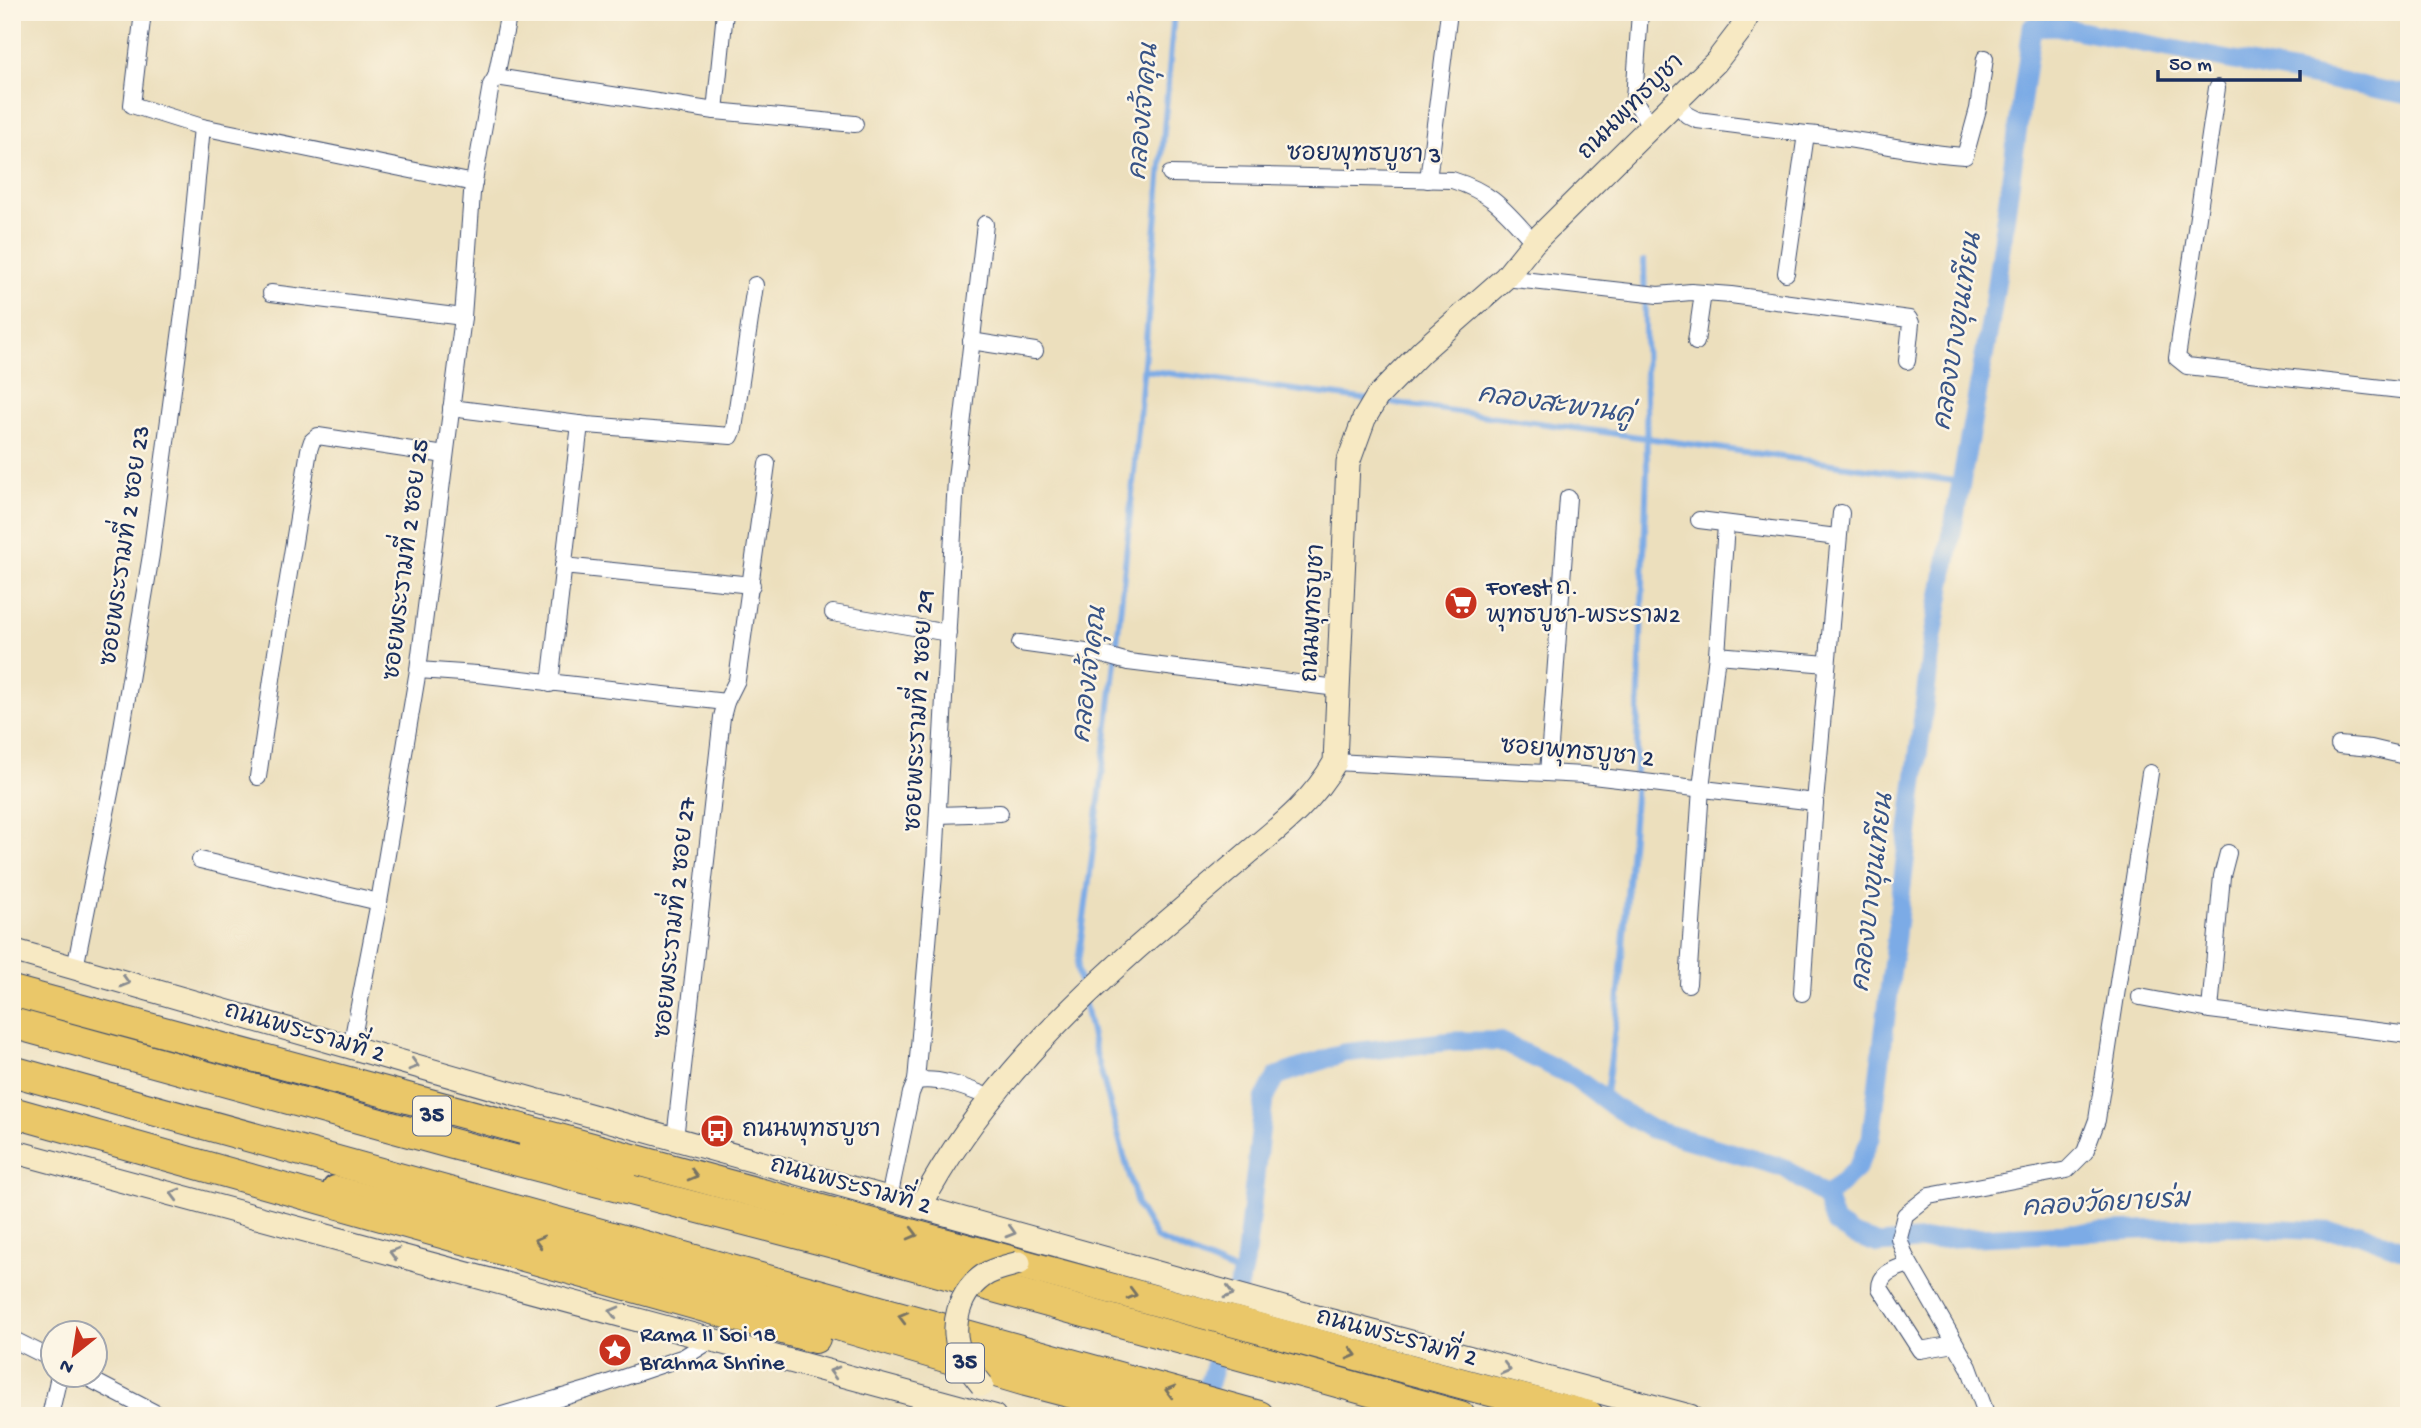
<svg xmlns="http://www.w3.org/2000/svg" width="2421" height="1428" font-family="'Gochi Hand','Playpen Sans Thai',sans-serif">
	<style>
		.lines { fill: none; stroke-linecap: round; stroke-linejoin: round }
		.stream { stroke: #7babe6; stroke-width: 6 }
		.canal { stroke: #7babe6; stroke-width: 19 }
		.street-casing { stroke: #3a496c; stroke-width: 18 }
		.secondary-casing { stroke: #3a496c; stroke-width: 25 }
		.primary-casing { stroke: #3a496c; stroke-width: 27 }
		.highway-casing { stroke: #3a496c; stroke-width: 32 }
		.street { stroke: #fff; stroke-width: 16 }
		.secondary { stroke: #f7e9c3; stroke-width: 23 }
		.primary { stroke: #eac769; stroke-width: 24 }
		.highway { stroke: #eac769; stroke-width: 30 }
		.secondary-bridge-casing { stroke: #3a496c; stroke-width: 25; stroke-linecap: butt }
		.secondary-bridge { stroke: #f7e9c3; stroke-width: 23 }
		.oneway { stroke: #898c90 }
		.oneway2 { stroke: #787363 }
		.labels { text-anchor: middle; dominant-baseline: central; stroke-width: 5; stroke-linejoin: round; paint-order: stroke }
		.shield { fill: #fcf5e5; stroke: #5e6a86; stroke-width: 2 }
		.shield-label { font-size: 23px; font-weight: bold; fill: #1b2f5e }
		.street-label { font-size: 24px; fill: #1b2f5e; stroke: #fcf5e5 }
		.poi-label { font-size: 24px; fill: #1b2f5e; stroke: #fcf5e5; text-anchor: start }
		.water-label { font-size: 26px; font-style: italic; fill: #385487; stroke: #fcf5e5 }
	</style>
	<rect width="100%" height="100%" fill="#fcf5e5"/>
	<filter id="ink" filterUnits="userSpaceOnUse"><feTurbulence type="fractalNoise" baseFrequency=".0143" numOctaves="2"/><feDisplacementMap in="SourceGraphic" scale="14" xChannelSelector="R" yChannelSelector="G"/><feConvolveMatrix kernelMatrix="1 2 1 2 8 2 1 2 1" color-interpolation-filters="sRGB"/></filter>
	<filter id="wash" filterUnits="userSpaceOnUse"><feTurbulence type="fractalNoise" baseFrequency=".00686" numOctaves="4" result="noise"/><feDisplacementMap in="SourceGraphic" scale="28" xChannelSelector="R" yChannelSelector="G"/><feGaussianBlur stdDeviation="1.57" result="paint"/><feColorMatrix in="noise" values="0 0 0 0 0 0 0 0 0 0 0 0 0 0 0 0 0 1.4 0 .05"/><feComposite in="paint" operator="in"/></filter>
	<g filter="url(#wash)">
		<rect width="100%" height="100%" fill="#ecdfbd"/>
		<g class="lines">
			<g class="stream">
				<polyline points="2032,27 2035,12"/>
				<polyline points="1144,370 1370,400"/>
				<polyline points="1381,401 1961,482"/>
				<path d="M1082,991l-5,-22c45,-318 70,-637 97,-957"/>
				<polyline points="1085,1005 1094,1046 1138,1207 1157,1239 1242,1275"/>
				<polyline points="1605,1101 1618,1006 1635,797 1647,471 1644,261"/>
			</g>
			<g class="canal">
				<polyline points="1826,1197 1835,1223 1853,1235 1879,1244 1953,1238 2230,1226 2359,1233 2409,1252"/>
				<polyline points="1199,1416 1245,1263 1264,1099 1277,1076 1343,1053 1453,1041 1499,1041 1574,1077 1614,1107 1651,1129 1785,1168 1826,1197 1857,1168 1871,1138 1932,642 1992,313 2032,27 2055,26 2409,95"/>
			</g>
		</g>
	</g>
	<g filter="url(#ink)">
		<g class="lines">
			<defs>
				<g id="street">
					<polyline points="143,12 132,105 202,127 474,183"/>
					<polyline points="1640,12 1634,99 1651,128"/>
					<polyline points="496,77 509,12"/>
					<polyline points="2217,88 2177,358 2187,366 2409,391"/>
					<polyline points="1676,102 1687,115 1697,120 1806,134 1786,273"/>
					<polyline points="715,111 855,124"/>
					<path d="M1806,134c54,4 106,19 159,22l13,-47 7,-51"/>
					<path d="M1170,174l282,6c42,13 53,31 82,62"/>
					<polyline points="1428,180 1449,12"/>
					<polyline points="1505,278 1658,295 1691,292 1731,295 1909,319 1911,323 1907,361"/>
					<polyline points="271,293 463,317"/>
					<polyline points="971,341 1035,351"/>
					<polyline points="1696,342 1703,293"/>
					<polyline points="451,408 587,425 731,436 734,429 755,285"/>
					<polyline points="1699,520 1837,537"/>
					<polyline points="563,566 752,585"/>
					<polyline points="833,613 948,633"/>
					<polyline points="1020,643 1100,654 1128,662 1337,688"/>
					<polyline points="1717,655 1827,664"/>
					<polyline points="418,670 477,674 726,702"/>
					<polyline points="550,684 580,424"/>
					<polyline points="2339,745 2371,748 2409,757"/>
					<polyline points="1335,762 1584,775 1815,802"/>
					<polyline points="1548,773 1568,498"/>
					<polyline points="258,777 274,665 309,450 312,441 318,436 445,455"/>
					<polyline points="938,815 1000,813"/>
					<polyline points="2228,853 2222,876 2210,1010 2409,1035"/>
					<polyline points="200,860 379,902"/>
					<polyline points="75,968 116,763 151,555 187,284 202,127"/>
					<polyline points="1688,984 1701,788 1717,655 1726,525"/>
					<polyline points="1802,993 1815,802 1841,513"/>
					<polyline points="2140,997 2210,1010"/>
					<polyline points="351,1047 379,902 418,670 463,317 472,193 491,85 496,77 715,111 725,12"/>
					<path d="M916,1081c26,-4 52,8 76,17"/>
					<polyline points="675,1139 722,717 726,702 737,680 767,464"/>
					<polyline points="889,1198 911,1093 916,1081 935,863 956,479 985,224"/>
					<path d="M1909,1264c-13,5 -29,8 -29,24l40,62 35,-6"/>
					<polyline points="12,1339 52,1359"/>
					<polyline points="84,1376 161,1416"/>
					<polyline points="50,1416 59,1376"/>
					<polyline points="499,1416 587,1390 684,1357 713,1339"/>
					<polyline points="1987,1416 1969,1367 1905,1256 1899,1238 1905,1215 1929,1196 2067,1170 2085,1152 2097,1120 2150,773"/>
				</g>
				<g id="secondary">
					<polyline points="12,950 528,1098 1298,1312 1690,1416"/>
					<polyline points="12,1151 994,1416"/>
					<path d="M920,1207c58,-111 151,-204 246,-284 27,-23 54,-46 81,-69 34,-28 66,-53 88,-92l13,-299 16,-44 13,-22 45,-46 83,-73 29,-36 182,-180 26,-34 7,-16"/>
				</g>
				<g id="primary">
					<polyline points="531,1145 623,1175"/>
					<polyline points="335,1188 557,1246 743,1298"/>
				</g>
				<g id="highway">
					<polyline points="12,991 1479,1388 1589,1416"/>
					<polyline points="12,1023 453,1144 849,1247 1460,1416"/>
					<polyline points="12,1071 1259,1416"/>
					<polyline points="12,1112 815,1338"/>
					<polyline points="726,1287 817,1319 1026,1381 1161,1416"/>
				</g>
			</defs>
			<use href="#street" class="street-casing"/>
			<use href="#secondary" class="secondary-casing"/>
			<use href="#primary" class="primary-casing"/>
			<use href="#highway" class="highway-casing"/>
			<use href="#street" class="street"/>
			<use href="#secondary" class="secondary"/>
			<use href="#primary" class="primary"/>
			<use href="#highway" class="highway"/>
			<defs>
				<path id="secondary-bridge" d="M982,1385c-7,-9 -14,-17 -19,-27 -16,-29 -4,-69 25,-85 10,-5 21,-7 31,-10"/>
			</defs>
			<use href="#secondary-bridge" class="secondary-bridge-casing"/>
			<use href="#secondary-bridge" class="secondary-bridge"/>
		</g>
		<defs><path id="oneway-chevron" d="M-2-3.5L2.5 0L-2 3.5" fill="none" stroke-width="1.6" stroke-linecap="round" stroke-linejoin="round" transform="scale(1.75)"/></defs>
		<g class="oneway">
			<use href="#oneway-chevron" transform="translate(125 982) rotate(16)"/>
			<use href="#oneway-chevron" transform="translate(414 1065) rotate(16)"/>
			<use href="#oneway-chevron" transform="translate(175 1194) rotate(-165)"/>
			<use href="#oneway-chevron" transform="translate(1011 1232) rotate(16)"/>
			<use href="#oneway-chevron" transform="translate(394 1253) rotate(-165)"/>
			<use href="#oneway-chevron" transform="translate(1229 1293) rotate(16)"/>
			<use href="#oneway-chevron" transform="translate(614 1312) rotate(-165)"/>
			<use href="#oneway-chevron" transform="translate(1506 1369) rotate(15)"/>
			<use href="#oneway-chevron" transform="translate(834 1372) rotate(-165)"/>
		</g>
		<g class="oneway2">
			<use href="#oneway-chevron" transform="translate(693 1175) rotate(15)"/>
			<use href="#oneway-chevron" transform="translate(913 1234) rotate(15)"/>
			<use href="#oneway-chevron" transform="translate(539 1241) rotate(-165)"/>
			<use href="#oneway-chevron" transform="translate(1132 1294) rotate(15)"/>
			<use href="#oneway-chevron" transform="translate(903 1317) rotate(-165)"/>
			<use href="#oneway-chevron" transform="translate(1352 1354) rotate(15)"/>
			<use href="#oneway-chevron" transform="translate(1170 1391) rotate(-165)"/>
		</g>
	</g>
	<defs>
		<symbol id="supermarket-disc" viewBox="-11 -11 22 22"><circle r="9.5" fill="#c8321e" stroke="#fcf5e5"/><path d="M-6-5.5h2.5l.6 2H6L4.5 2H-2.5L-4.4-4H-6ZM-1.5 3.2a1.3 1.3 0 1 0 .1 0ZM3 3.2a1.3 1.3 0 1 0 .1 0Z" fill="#fff"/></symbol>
		<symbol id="bus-disc" viewBox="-11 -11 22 22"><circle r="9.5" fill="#c8321e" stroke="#fcf5e5"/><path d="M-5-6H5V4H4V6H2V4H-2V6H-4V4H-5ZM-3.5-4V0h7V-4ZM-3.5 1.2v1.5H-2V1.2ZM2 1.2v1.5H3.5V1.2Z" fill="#fff"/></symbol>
		<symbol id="sight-disc" viewBox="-11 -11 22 22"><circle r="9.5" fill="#c8321e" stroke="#fcf5e5"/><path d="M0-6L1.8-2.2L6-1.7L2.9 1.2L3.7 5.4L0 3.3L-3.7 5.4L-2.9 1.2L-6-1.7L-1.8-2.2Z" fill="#fff"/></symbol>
	</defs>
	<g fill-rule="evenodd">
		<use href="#supermarket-disc" x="1442" y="584" width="38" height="38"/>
		<use href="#bus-disc" x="698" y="1112" width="38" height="38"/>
		<use href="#sight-disc" x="596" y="1331" width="38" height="38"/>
	</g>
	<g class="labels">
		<g class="shield">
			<rect x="413" y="1096.5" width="38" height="39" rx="5"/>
			<rect x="946" y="1343.5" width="38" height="39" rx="5"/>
		</g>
		<g class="shield-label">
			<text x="432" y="1116">35</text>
			<text x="965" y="1363">35</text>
		</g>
		<g class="street-label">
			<text transform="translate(1632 108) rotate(-45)">ถนนพุทธบูชา</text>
			<text transform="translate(1364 156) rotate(1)">ซอยพุทธบูชา 3</text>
			<text transform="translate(127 546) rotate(-82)">ซอยพระรามที่ 2 ซอย 23</text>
			<text transform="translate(408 560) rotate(-83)">ซอยพระรามที่ 2 ซอย 25</text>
			<text transform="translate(1315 613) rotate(-87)">ถนนพุทธบูชา</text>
			<text transform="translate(921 711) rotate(-87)">ซอยพระรามที่ 2 ซอย 29</text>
			<text transform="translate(1577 754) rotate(5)">ซอยพุทธบูชา 2</text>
			<text transform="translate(677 918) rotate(-84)">ซอยพระรามที่ 2 ซอย 27</text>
			<text transform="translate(304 1034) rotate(16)">ถนนพระรามที่ 2</text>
			<text transform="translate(850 1187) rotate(15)">ถนนพระรามที่ 2</text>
			<text transform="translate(1396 1339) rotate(15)">ถนนพระรามที่ 2</text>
		</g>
		<g class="poi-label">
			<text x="1486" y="589">Forest ถ.<tspan x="1486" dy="28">พุทธบูชา-พระราม2</tspan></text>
			<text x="742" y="1131">ถนนพุทธบูชา</text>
			<text x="640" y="1336">Rama II Soi 18<tspan x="640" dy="28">Brahma Shrine</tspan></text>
		</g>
		<g class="water-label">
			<text transform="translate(1146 112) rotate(-85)">คลองเจ้าคุณ</text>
			<text transform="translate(1960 332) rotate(-81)">คลองบางขุนเทียน</text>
			<text transform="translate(1555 407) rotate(8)">คลองสะพานคู่</text>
			<text transform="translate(1092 675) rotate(-83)">คลองเจ้าคุณ</text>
			<text transform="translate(1875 893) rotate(-83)">คลองบางขุนเทียน</text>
			<text transform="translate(2106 1206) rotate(-3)">คลองวัดยายร่ม</text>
		</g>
	</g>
	<rect width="2421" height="1428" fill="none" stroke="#fcf5e5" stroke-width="42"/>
	<g transform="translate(74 1354) rotate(210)"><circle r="33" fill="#fcf5e5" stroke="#a2a6af" stroke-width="2"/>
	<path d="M0-5L12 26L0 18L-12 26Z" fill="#c8321e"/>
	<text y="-10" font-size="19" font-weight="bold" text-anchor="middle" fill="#1b2f5e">N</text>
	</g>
	<path d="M2158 70v10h142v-10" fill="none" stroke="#1b2f5e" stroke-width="3.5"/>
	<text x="2169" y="70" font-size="21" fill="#1b2f5e" stroke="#fcf5e5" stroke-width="5" paint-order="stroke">50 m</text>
</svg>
